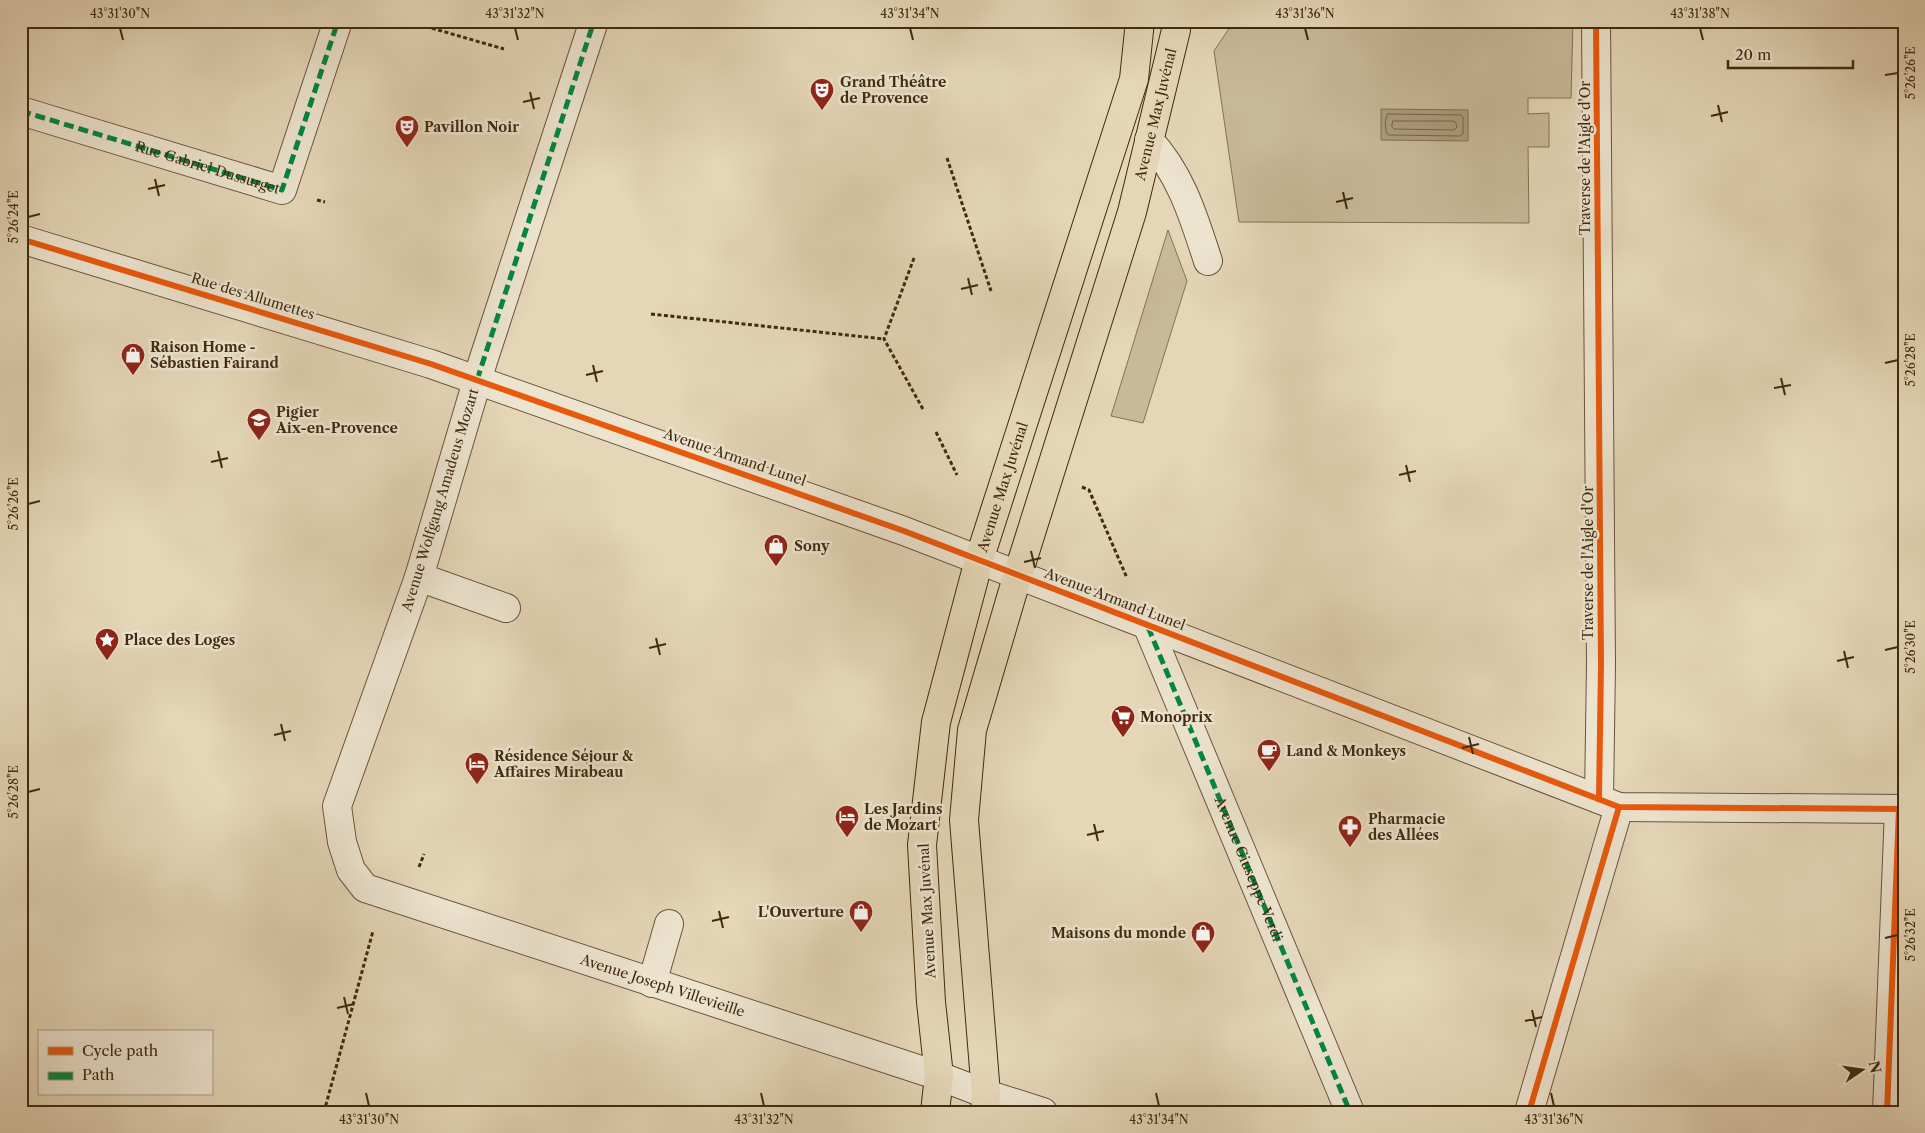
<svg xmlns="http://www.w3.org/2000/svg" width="1925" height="1133" font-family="'Libre Caslon Text',serif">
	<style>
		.green { fill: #c8b99a; stroke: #847254 }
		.water { fill: #ac9c7e; stroke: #816e52 }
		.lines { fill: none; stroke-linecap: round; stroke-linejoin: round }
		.shore { stroke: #766346; stroke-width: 1 }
		.minor-casing { stroke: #695539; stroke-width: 30 }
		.major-casing { stroke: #402a0f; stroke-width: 30 }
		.path { stroke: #402a0f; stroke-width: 3; stroke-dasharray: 4 2.5; stroke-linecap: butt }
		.minor { stroke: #ede4d0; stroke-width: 28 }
		.major { stroke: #e4d6b7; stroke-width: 28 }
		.quiet { stroke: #00873e; stroke-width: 5; stroke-dasharray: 10 5; stroke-linecap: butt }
		.cycleway-casing { stroke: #ede4d0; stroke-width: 9 }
		.cycleway { stroke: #e8590c; stroke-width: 6 }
		.ticks { fill: none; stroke: #402a0f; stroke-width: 2 }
		.labels { text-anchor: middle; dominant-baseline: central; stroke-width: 5; stroke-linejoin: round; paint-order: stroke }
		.poi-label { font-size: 14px; font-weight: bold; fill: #402a0f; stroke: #ede4d0; text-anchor: start }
		.street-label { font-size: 14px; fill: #402a0f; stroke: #ede4d0 }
		.neatline { fill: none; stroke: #402a0f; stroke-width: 2 }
		.ticks-label { font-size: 12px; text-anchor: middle; fill: #402a0f }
	</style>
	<rect width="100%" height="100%" fill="#e4d6b7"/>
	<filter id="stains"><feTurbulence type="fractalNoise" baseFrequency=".004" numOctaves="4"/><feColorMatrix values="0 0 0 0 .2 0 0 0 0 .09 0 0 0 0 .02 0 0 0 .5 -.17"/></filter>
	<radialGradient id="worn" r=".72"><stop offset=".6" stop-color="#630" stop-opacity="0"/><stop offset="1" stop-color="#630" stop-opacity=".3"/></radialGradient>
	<g class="green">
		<polygon points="1234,21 1573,21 1571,98 1528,98 1528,114 1549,113 1549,147 1528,147 1529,223 1239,222 1214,51"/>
		<polygon points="1168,230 1187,281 1143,423 1111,416"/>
	</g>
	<polygon class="water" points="1381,109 1468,110 1468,141 1381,140"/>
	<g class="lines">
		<g class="shore">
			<path d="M1388,114l73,1 2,2v17l-3,2 -72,-1c-3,-4 -4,-17 0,-21z"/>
			<polygon points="1393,121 1454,121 1456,123 1457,127 1454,130 1394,129 1392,127"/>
		</g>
		<defs>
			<g id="minor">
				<path id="s1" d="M594,21l-111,340 -64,216 -82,229 5,36 9,28 14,18 574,188 47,18 57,18"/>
				<polyline points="1596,21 1601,664 1599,799"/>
				<polyline points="21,111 282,190 338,21"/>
				<path d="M1149,140c32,34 45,78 59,121"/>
				<polyline points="21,239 431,364 904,531 1619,807 1904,809"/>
				<polyline points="419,577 506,608"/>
				<path id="s2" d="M1148,627l202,485"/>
				<polyline points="652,983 669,924"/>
				<polyline points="1529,1112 1619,807"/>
				<polyline points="1887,1112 1899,809"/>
			</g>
			<g id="major">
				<path id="s3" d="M935,1112l4,-36 -8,-74 -9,-157 14,-123 43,-162 155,-481 6,-58"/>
				<path id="s4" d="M985,1112l1,-18 -22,-274 8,-90 46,-156 114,-362 44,-182 -1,-9"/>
			</g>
		</defs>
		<use href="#minor" class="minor-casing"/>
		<use href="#major" class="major-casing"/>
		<g class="path">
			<polyline points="407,21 504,49"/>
			<polyline points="947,158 991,291"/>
			<polyline points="317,200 325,202"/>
			<polyline points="914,258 884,339 924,411"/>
			<polyline points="651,314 884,339"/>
			<polyline points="936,432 957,475"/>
			<polyline points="1082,487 1089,490 1127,578"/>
			<polyline points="1900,772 1904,664"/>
			<polyline points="419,867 424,854"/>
			<polyline points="324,1112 373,931"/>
		</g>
		<use href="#minor" class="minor"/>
		<use href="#major" class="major"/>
		<g class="quiet">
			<path id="s5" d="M21,111l261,79 56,-169"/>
			<polyline points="477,380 594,21"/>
			<polyline points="1148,627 1350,1112"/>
		</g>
		<defs>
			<g id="cycleway">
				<polyline points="1596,21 1601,664 1599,799"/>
				<polyline points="21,239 431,364 904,531 1619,807 1904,809"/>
				<polyline points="1529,1112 1619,807"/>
				<polyline points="1887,1112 1899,809"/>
			</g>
		</defs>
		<use href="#cycleway" class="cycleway-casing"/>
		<use href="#cycleway" class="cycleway"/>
	</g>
	<path class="ticks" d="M120,28l3,12M515,28l3,12M910,28l3,12M1305,28l3,12M1700,28l3,12M1885,75l13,-2M530,92l4,17M523,102l17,-4M1718,105l4,17M1711,116l17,-4M155,179l4,17M148,189l17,-4M1343,192l4,17M1336,202l17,-4M28,217l12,-3M968,278l4,17M961,289l17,-4M1885,363l13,-3M593,365l4,17M586,375l17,-4M1781,378l4,17M1774,388l17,-3M218,451l4,17M211,462l17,-4M1406,465l4,17M1399,475l17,-4M28,504l12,-3M1031,551l4,17M1024,562l17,-4M656,638l4,17M649,648l17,-4M1885,650l13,-3M1844,651l4,17M1837,661l17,-4M281,724l4,17M274,735l17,-4M1469,737l4,17M1462,748l17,-4M28,792l12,-3M1094,824l4,17M1087,835l17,-4M719,911l4,17M712,921l17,-4M1885,938l13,-3M344,997l4,17M337,1008l17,-4M1532,1010l4,17M1525,1021l17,-4M366,1093l3,13M761,1093l3,13M1156,1093l3,13M1551,1093l3,13"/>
	<defs>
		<symbol id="theatre-pin" viewBox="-11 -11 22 30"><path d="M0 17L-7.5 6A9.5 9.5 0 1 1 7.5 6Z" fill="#8f2418" stroke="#ede4d0"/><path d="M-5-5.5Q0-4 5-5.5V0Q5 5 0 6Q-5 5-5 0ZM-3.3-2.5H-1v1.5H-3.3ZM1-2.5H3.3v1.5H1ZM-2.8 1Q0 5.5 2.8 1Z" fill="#fff"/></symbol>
		<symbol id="shop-pin" viewBox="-11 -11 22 30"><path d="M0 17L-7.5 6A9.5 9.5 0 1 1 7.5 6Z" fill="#8f2418" stroke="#ede4d0"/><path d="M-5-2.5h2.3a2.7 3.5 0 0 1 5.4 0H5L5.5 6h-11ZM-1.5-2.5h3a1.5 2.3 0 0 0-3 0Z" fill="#fff"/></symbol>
		<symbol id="university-pin" viewBox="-11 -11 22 30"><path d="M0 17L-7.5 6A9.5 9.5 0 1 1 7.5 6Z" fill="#8f2418" stroke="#ede4d0"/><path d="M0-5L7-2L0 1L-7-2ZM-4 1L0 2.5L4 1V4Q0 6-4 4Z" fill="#fff"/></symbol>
		<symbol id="sight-pin" viewBox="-11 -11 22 30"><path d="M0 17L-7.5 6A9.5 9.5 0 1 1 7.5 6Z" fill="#8f2418" stroke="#ede4d0"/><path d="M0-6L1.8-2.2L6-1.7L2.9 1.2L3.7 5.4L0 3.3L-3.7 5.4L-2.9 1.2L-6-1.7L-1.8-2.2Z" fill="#fff"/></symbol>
		<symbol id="supermarket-pin" viewBox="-11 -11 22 30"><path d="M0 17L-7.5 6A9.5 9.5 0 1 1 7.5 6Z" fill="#8f2418" stroke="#ede4d0"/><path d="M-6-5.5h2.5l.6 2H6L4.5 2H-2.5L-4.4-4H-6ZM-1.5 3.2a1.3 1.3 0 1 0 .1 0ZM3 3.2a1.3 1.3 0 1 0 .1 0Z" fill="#fff"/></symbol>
		<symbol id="cafe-pin" viewBox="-11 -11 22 30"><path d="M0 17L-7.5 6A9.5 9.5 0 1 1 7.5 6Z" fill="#8f2418" stroke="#ede4d0"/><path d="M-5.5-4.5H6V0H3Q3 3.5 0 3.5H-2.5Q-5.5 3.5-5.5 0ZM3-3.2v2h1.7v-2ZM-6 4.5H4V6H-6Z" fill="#fff"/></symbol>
		<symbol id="hotel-pin" viewBox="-11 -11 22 30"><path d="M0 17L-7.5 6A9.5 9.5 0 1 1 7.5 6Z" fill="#8f2418" stroke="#ede4d0"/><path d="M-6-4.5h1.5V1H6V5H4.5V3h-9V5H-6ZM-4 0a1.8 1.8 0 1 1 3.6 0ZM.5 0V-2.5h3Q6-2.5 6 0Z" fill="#fff"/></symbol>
		<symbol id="pharmacy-pin" viewBox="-11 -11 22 30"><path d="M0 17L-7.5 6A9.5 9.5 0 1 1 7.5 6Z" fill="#8f2418" stroke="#ede4d0"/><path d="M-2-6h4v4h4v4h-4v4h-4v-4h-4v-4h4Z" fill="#fff"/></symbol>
	</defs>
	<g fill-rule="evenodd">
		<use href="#theatre-pin" x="808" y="76" width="28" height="38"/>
		<use href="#theatre-pin" x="393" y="113" width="28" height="38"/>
		<use href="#shop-pin" x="119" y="341" width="28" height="38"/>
		<use href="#university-pin" x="245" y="406" width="28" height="38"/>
		<use href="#shop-pin" x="762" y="532" width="28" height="38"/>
		<use href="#sight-pin" x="93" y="626" width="28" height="38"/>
		<use href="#supermarket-pin" x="1109" y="703" width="28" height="38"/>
		<use href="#cafe-pin" x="1255" y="737" width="28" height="38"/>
		<use href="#hotel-pin" x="463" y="750" width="28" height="38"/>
		<use href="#hotel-pin" x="833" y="803" width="28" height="38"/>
		<use href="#pharmacy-pin" x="1336" y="813" width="28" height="38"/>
		<use href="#shop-pin" x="847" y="898" width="28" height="38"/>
		<use href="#shop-pin" x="1189" y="919" width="28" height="38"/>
	</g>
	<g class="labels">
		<g class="poi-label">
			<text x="840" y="82">Grand Théâtre<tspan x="840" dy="16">de Provence</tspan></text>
			<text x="424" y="127">Pavillon Noir</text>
			<text x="150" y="347">Raison Home -<tspan x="150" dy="16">Sébastien Fairand</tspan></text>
			<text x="276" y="412">Pigier<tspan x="276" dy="16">Aix-en-Provence</tspan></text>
			<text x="794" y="546">Sony</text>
			<text x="124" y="640">Place des Loges</text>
			<text x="1140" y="717">Monoprix</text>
			<text x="1286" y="751">Land &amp; Monkeys</text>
			<text x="494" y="756">Résidence Séjour &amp;<tspan x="494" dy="16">Affaires Mirabeau</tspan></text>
			<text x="864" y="809">Les Jardins<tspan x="864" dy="16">de Mozart</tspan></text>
			<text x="1368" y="819">Pharmacie<tspan x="1368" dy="16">des Allées</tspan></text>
			<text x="844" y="912" text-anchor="end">L'Ouverture</text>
			<text x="1186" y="933" text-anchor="end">Maisons du monde</text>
		</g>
		<g class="street-label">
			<text stroke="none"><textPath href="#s4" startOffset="1026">Avenue Max Juvénal</textPath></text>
			<text transform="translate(1585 158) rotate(-90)">Traverse de l'Aigle d'Or</text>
			<text stroke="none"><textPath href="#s5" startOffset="195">Rue Gabriel Dussurget</textPath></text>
			<text transform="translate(253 296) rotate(17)">Rue des Allumettes</text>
			<text transform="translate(735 457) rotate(19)">Avenue Armand Lunel</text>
			<text stroke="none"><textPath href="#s3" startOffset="636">Avenue Max Juvénal</textPath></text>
			<text transform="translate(440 500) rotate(-73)">Avenue Wolfgang Amadeus Mozart</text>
			<text transform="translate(1588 563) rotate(-90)">Traverse de l'Aigle d'Or</text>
			<text transform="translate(1115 599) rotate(21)">Avenue Armand Lunel</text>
			<text stroke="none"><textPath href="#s2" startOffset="262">Avenue Giuseppe Verdi</textPath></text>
			<text transform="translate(927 911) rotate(-93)">Avenue Max Juvénal</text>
			<text stroke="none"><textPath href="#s1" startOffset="1228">Avenue Joseph Villevieille</textPath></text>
		</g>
	</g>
	<rect width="1925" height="1133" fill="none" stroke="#e4d6b7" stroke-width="55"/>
	<rect x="38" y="1030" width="175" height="65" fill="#ede4d0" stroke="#a89a83"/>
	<rect x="48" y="1047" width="25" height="8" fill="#e8590c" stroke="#a89a83"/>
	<text x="82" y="1056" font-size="15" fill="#402a0f">Cycle path</text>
	<rect x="48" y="1072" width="25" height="8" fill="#00873e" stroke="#a89a83"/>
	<text x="82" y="1080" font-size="15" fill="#402a0f">Path</text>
	<g transform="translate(1862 1070) rotate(77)" stroke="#ede4d0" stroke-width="4" paint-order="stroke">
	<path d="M0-4L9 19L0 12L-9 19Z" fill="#402a0f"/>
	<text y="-8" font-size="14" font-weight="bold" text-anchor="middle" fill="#402a0f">N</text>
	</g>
	<path d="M1728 60v8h125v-8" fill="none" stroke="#402a0f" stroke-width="2.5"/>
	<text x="1735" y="60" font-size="15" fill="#402a0f" stroke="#ede4d0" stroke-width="4" paint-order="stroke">20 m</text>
	<rect x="28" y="28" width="1870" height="1078" class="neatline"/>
	<g class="ticks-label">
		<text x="120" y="18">43°31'30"N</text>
		<text x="515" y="18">43°31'32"N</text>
		<text x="910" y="18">43°31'34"N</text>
		<text x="1305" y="18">43°31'36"N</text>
		<text x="1700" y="18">43°31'38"N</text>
		<text transform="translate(1911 73) rotate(-90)" y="4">5°26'26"E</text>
		<text transform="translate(14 217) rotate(-90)" y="4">5°26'24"E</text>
		<text transform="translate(1911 360) rotate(-90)" y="4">5°26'28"E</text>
		<text transform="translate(14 504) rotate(-90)" y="4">5°26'26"E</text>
		<text transform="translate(1911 647) rotate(-90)" y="4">5°26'30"E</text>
		<text transform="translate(14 792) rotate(-90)" y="4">5°26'28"E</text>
		<text transform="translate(1911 935) rotate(-90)" y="4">5°26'32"E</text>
		<text x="369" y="1124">43°31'30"N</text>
		<text x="764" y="1124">43°31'32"N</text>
		<text x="1159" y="1124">43°31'34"N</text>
		<text x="1554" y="1124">43°31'36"N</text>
	</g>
	<rect width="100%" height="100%" filter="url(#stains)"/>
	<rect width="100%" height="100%" fill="url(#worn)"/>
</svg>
